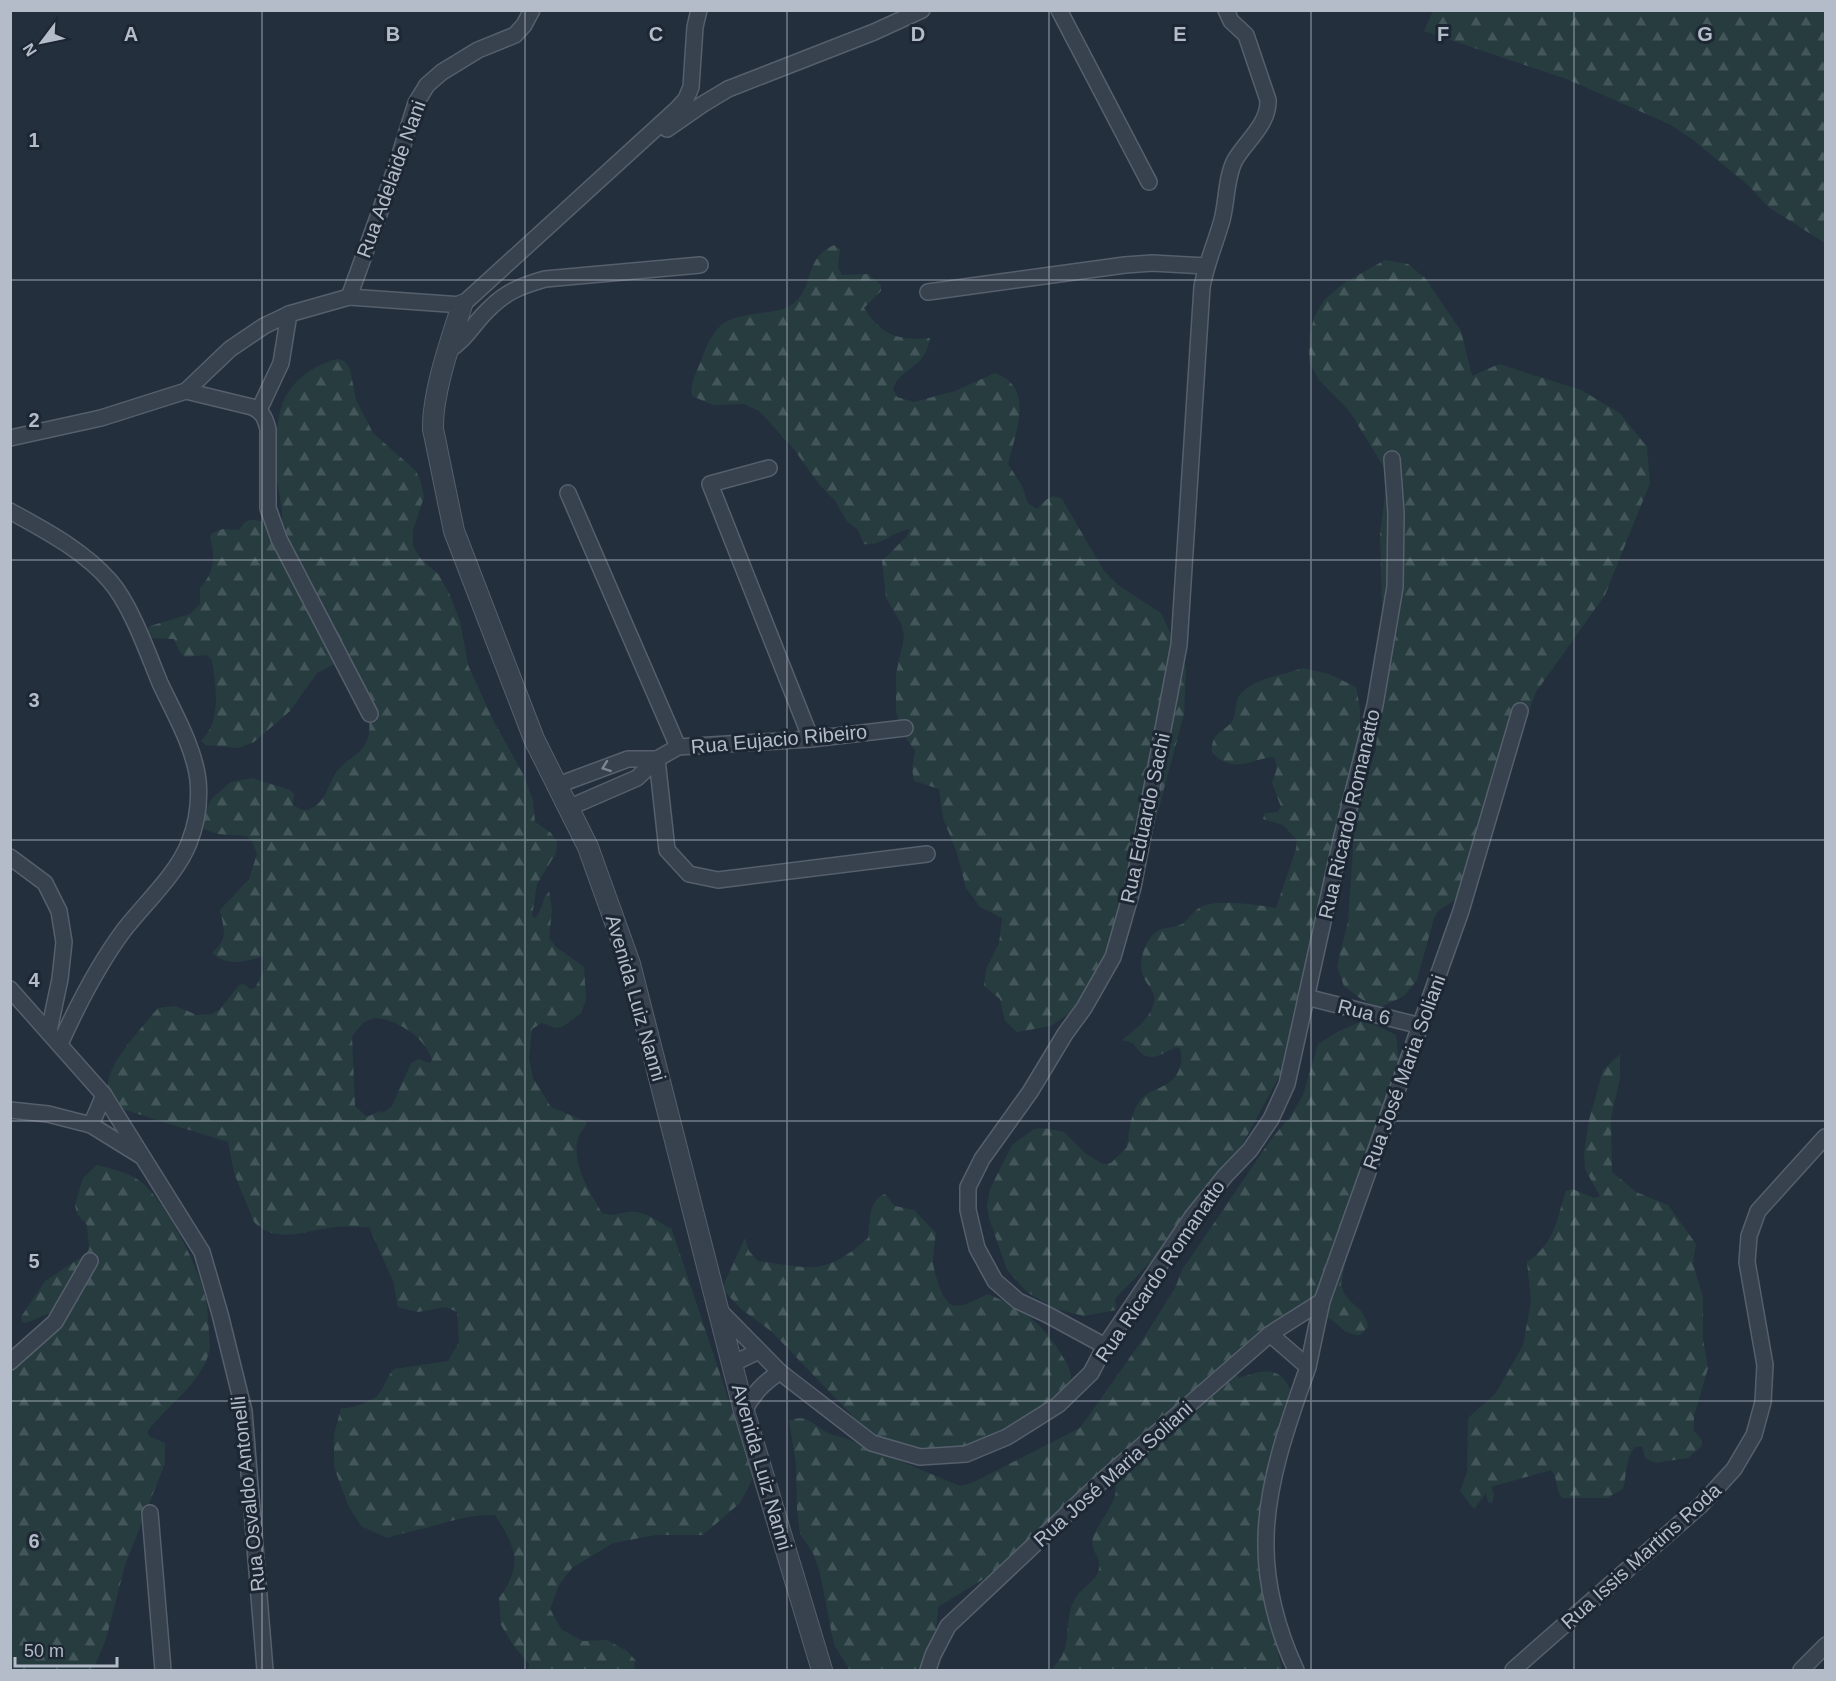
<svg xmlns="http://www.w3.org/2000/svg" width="1836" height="1681" font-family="Helvetica,sans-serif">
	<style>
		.forest { fill: url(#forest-firs); fill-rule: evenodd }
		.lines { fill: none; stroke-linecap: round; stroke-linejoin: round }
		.minor-casing { stroke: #565f6c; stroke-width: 18 }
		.tertiary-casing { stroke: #565f6c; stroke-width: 22 }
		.minor { stroke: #38414e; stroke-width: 15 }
		.tertiary { stroke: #38414e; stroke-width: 20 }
		.oneway { stroke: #7c8592 }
		.grid { fill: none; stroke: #b4bcc9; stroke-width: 1.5; stroke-opacity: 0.55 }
		.labels { text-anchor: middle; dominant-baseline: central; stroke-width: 6; stroke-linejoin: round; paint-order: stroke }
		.street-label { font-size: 20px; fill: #b4bcc9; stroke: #1d2633 }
		.grid-label { font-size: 20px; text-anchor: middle; font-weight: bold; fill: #b4bcc9; stroke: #1d2633; stroke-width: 6; stroke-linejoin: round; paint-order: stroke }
	</style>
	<defs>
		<pattern id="forest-firs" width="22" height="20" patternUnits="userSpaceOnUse" patternTransform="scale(1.5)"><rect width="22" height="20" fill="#263c3f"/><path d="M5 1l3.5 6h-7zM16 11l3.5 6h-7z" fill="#435659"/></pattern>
	</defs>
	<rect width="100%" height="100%" fill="#242f3e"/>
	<g class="forest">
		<polygon points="1433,11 1825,11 1825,243 1768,207 1750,187 1693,140 1671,125 1569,80 1424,31"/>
		<path d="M834,245l6,4 -2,18 4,8 26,-1 13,11v6l-17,17c18,27 33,33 66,30 -4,31 -30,29 -37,51l4,8 17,5 41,-11 40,-18c41,15 20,60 13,91l14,22 6,17 9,6c8,-8 13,-17 25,-10l42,72 14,14 43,28 25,54 -2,47 -34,127v11l-15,32 -45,115 -39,27 -34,6 -12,-11 -5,-22 -16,-13 2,-17 13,-26 3,-25 -22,-11 -14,-19 -9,-35 -14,-35 -4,-29 -25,-8 -2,-13 3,-17 -11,-16 -8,-23v-38l8,-36 -2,-13 -16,-27 -4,-37 25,-25 3,-7c-20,3 -27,17 -46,15l-6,-14 -12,-10 -10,-18 -17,-18 -26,-36 -34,-37 -15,-7 -31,1 -21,-9c-2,-12 4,-23 9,-35 15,-42 25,-43 67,-49 8,-1 19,-3 26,-9 21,-17 9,-44 40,-58z"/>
		<polygon points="1385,260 1408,264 1425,278 1461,331 1472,376 1499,364 1581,390 1620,413 1647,447 1650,483 1605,595 1536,692 1463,886 1454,901 1439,910 1434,918 1417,980 1404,996 1379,1008 1361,999 1344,986 1337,966 1348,922 1356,803 1376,750 1377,696 1383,639 1380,534 1388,474 1350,412 1319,380 1309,362 1309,340 1314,317 1325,299 1344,283"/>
		<path d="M338,359l6,2 6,8 6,31 17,33 42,37 5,9 4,18 -11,33v16l7,12 19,17 11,20 10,26 8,44 25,55 30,54 10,26 2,22 16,11 6,9 -1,11 -19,31 -5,32 3,2c8,-7 6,-19 14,-27l3,19 -3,28 7,9 28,20 2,33 -5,13 -19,14 -7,1 -13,-5 -10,6 -3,29 4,20 18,29 36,15c-2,5 -7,11 -9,16 -7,26 12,54 24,75 13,4 15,0 28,-1 14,-2 27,9 39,16l2,-1 62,186 27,45 -9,24 -11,21 -37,32h-47l-43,8 -41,25 -13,17 -9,24 12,21 21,11 24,-1 20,11 9,10 -2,3 1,6h-107l1,-6 -16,-19 -12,-20 -2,-27c25,-34 17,-50 -4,-83 -26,0 -41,5 -66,12 -14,4 -28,6 -42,11l-26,-12 -13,-21 -14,-38v-32l7,-27c8,2 32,-7 37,-13 7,-8 9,-19 16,-26l54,-8 11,-19 -2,-30 -11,-5 -28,5 -20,-5 -5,-26 -24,-54c-11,0 -22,-1 -33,0 -27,2 -59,19 -82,-5l-20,-49 -6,-31 -106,-33c-7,-7 -15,-14 -14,-25 1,-22 36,-59 50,-76l18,-2 21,9 15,-1 8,-5 19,-24 5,-1 6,5 5,-1 9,-17 -1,-15c-19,6 -35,11 -51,-3 17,-15 12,-22 8,-43l29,-31 8,-25 -5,-13 -6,-5 -28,-2 -14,-5 -2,-12 10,-19 19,-16 21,-4 38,12 4,4 -1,11c5,3 11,7 17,4 18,-7 18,-30 30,-41 11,-12 26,-16 29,-35 3,-22 -11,-43 -19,-62l-15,-7 -18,9 -27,38 -36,31 -16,6 -32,-3 -5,-4c21,-20 15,-54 11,-81l-5,-5 -22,2 -6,-6 -5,-12 -25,-1 -4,-5 5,-7 40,-12 10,-10v-16c14,-15 16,-31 10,-50l2,-5 11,-4 16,1c12,-22 26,0 43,-9 1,-21 -7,-42 -9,-63 0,-9 3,-19 4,-28 1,-7 2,-15 4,-22 7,-25 33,-44 57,-49zM375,1018c22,1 51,20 57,42l-2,3 -11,-4 -8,4 -19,43 -9,7 -4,-2 -12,6 -12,-11 -3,-70 12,-14z"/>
		<path d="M1303,668l26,6 27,13 4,22v29l-21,76 -49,223 -3,25 -58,107 -71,85 -43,45 1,11 -32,6 -28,-7 -29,-17 -20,-22 -18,-52 -2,-12 3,-17 22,-44 22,-16 10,-1 20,4 21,21 18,11 8,-1 16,-16c2,-15 3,-32 12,-45 12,-17 33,-11 41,-35 2,-8 2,-11 0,-18l-4,-2c-20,10 -29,18 -43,-4l-11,-3c12,-10 29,-21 32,-38 2,-11 -6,-15 -10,-24 -7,-13 0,-37 12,-46 7,-5 18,-4 26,-8 6,-4 10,-12 17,-16 17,-10 57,-3 77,0l20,-59 1,-9 -14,-15 -20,-6 2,-6 13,-1 3,-5 -9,-24 5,-15 -3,-11c-26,2 -37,18 -62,-4 -1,-19 7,-18 19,-30 6,-7 3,-19 8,-27 14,-18 44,-21 64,-28z"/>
		<path d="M1365,1020l31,15 3,28 -38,123 -20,98c5,23 23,19 27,43l-8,8c-18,0 -18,-10 -32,-17 -23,-12 -77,39 -91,56l2,4c21,-7 40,-14 51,11l-23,99v116l15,66h-231c3,-4 8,-9 11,-14 9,-17 2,-41 14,-59 6,-9 21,-17 23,-28 3,-12 -10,-19 -6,-31 4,-15 28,-39 22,-54l-10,2 -89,73 -78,48 -4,48 2,15h-86l-16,-25 -14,-72 -7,-20 -13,-20 -3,-22 -1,-47 -7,-43c16,-8 24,3 37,11 5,3 13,4 19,6l115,48 14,-4 106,-54 63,-89 32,-51 7,-18 90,-132 19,-22 12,-21 15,-51 21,-13z"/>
		<path d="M1620,1054v24l-9,40 1,54 24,20 32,13 28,39 -3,20 10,33v42l5,29 -14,48v15l8,9v6l-14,12 -33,5 -10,-5 -3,-12 -7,1c-10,12 -8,27 -12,42l-16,9h-44c-9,-8 -4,-20 -12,-28l-60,17 3,8 -2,8 -4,-1 -2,-9 -12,16 -14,-18 7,-19 1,-54 28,-25 27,-48 8,-44 -4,-39c28,-19 29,-41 39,-71l6,-2 23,9 5,-2 -15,-27 -1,-17 5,-32 14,-50z"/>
		<path d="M97,1165c16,4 30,7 43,16 26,20 63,93 67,125 1,9 1,18 2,27 0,6 2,13 0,19 -8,32 -43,54 -61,79l1,5 16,7v20l-40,102 -19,74 -13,31h-82v-316l37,-32 2,-9 -24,10 -4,-1 -1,-5 24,-36 41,-27 3,-5 -2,-24 -10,-11 -2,-9 8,-27z"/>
		<path d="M885,1194l10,12 19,4 22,23c-1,9 -3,20 -3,29 1,10 9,40 19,43 10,4 26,-7 36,-11 33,14 52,27 72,58 6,11 12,17 11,30l-42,41 -73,30 -49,-3 -21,-7 -20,-13 -95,-99 -30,-22 -14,-15 -4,-1 -1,-5 23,-50 4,13 9,10c53,7 66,16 110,-23 2,-15 0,-39 17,-44z"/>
	</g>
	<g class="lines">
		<defs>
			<g id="minor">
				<polyline points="1059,10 1149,182"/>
				<polyline points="667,129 703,104 728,89 874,32 922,10"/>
				<polyline points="928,292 1125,265 1152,263 1206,266"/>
				<polyline points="349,297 396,167 416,103 427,85 442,72 478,50 515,35 524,25 532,10"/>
				<path d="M448,351c21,-14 26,-29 43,-44 16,-16 33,-22 54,-28l155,-14"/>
				<path d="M186,391l66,16c11,5 13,11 16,22v79l11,31 91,175"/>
				<polyline points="259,410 281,363 289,314"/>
				<polyline points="10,438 101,418 186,391 230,349 264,326 289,314 349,297 462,305 677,109 686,99 691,87 695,27 699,10"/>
				<polyline points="769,468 710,484 811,739"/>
				<polyline points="568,493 678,747"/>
				<path d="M10,511c36,20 73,39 100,70 21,24 38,73 50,102 14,30 34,64 38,97 2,21 -1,43 -9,63 -12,31 -44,60 -65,87 -26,35 -46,74 -64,114"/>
				<polyline points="657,759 667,850 689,874 718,880 927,854"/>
				<polyline points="558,785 628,759 657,759"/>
				<polyline points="568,808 637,778 657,759 678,747 811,739 905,728"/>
				<polyline points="10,857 45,883 59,911 64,942 60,979 49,1031"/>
				<polyline points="10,989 104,1095 202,1252 220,1314 244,1411 265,1670"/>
				<polyline points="1306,997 1421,1026"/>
				<polyline points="10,1110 48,1114 91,1125 141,1156"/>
				<polyline points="91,1125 104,1095"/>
				<polyline points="717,1308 780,1372 872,1443 920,1457 966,1454 1007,1437 1058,1405 1091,1373 1105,1346 1192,1217 1225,1176 1250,1150 1271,1119 1287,1084 1342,836 1375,705 1395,587 1396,513 1392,459"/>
				<path d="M1270,1334l38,33c-19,53 -42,117 -42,174 -1,43 12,91 30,129"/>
				<path d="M1105,1346l-57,-31 -30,-14 -23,-20 -18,-33 -9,-38v-23l14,-28 48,-67 35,-58 19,-26 29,-51 20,-70 46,-242 23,-358c4,-23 14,-45 20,-67 5,-19 4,-43 13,-60 11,-19 34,-36 33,-60l-22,-65 -15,-14 -5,-11"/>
				<polyline points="10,1362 55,1322 90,1261"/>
				<polyline points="732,1364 759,1351"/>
				<polyline points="1308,1367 1322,1301"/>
				<path d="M744,1411c9,-17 19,-28 36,-39"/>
				<polyline points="150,1513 163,1670"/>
				<polyline points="928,1670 933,1655 948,1626 1104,1479 1270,1334 1322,1301 1461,911 1520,711"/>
				<polyline points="1513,1670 1702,1504 1734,1469 1754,1435 1763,1402 1765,1365 1747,1262 1749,1236 1758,1211 1825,1137"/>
				<polyline points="1801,1670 1826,1645"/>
			</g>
			<path id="tertiary" d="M462,305c-11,35 -30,88 -29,124l21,102 80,208 54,108 42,117 114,447 78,259"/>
		</defs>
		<use href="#minor" class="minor-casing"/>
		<use href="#tertiary" class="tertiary-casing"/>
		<use href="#minor" class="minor"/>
		<use href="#tertiary" class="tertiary"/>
	</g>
	<defs><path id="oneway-chevron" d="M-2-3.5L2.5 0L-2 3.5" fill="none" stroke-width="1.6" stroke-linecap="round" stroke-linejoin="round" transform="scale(1.5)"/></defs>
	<use class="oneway" href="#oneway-chevron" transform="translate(606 767) rotate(160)"/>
	<path class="grid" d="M262,10v1660M525,10v1660M787,10v1660M1049,10v1660M1311,10v1660M1574,10v1660M10,280h1816M10,560h1816M10,840h1816M10,1121h1816M10,1401h1816"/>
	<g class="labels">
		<g class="street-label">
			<text transform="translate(391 179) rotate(-70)">Rua Adelaide Nani</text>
			<text transform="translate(779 739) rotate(-5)">Rua Eujacio Ribeiro</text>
			<text transform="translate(1349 814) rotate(-77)">Rua Ricardo Romanatto</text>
			<text transform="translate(1145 818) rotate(-78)">Rua Eduardo Sachi</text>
			<text transform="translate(636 998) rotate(74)">Avenida Luiz Nanni</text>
			<text transform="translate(1364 1012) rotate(14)">Rua 6</text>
			<text transform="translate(1404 1072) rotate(-70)">Rua José Maria Soliani</text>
			<text transform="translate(1160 1271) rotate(-56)">Rua Ricardo Romanatto</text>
			<text transform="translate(762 1467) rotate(74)">Avenida Luiz Nanni</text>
			<text transform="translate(1113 1474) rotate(-42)">Rua José Maria Soliani</text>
			<text transform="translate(248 1494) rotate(-96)">Rua Osvaldo Antonelli</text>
			<text transform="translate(1641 1556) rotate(-42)">Rua Issis Martins Roda</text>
		</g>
	</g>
	<g class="grid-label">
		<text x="131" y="41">A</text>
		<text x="393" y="41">B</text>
		<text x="656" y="41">C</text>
		<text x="918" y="41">D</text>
		<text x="1180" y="41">E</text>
		<text x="1443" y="41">F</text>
		<text x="1705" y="41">G</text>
		<text x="34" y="147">1</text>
		<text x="34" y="427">2</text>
		<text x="34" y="707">3</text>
		<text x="34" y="987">4</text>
		<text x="34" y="1268">5</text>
		<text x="34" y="1548">6</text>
	</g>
	<rect width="1836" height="1681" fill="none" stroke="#b4bcc9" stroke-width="24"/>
	<g transform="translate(42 42) rotate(238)" stroke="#1d2633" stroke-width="4.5" paint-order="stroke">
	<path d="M0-4.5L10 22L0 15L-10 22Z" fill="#b4bcc9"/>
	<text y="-9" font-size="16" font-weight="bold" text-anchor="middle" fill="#b4bcc9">N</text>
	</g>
	<path d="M15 1657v9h102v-9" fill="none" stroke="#b4bcc9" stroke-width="3"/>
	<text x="24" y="1657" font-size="18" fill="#b4bcc9" stroke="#1d2633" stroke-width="4.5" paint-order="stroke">50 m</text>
</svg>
